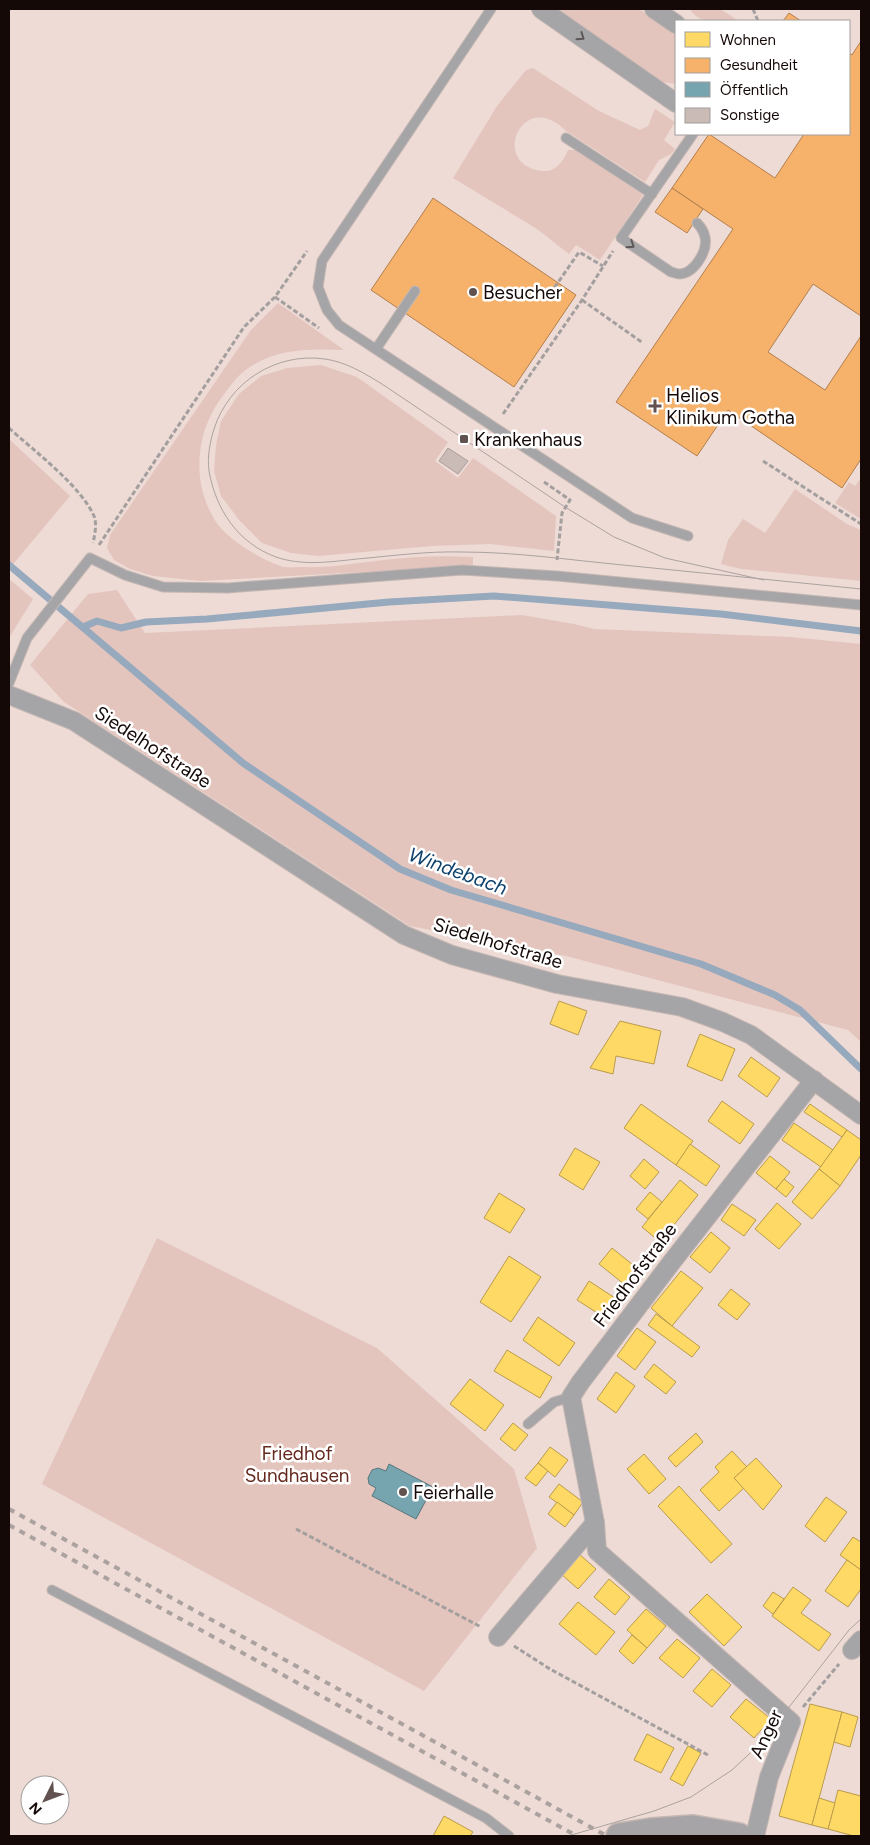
<svg xmlns="http://www.w3.org/2000/svg" width="870" height="1845" font-family="Figtree,sans-serif">
	<style>
		.green { fill: #e4c5bd }
		.homes { fill: #ffd966; stroke: #b99b4a }
		.health { fill: #f6b26b; stroke: #b27f4d }
		.public { fill: #76a5af; stroke: #59767d }
		.lines { fill: none; stroke-linecap: round; stroke-linejoin: round }
		.stream { stroke: #97a9bd; stroke-width: 7 }
		.building { fill: #cabbb7; stroke: #ab9d9a }
		.lane-casing { stroke: #c5b7b3; stroke-width: 11 }
		.street-casing { stroke: #c5b7b3; stroke-width: 20 }
		.secondary-casing { stroke: #c5b7b3; stroke-width: 28 }
		.path { stroke: #a49f9f; stroke-width: 3; stroke-dasharray: 5 2.5; stroke-linecap: butt }
		.lane { stroke: #a5a5a7; stroke-width: 9 }
		.street { stroke: #a5a5a7; stroke-width: 18 }
		.secondary { stroke: #a6a4a6; stroke-width: 25 }
		.tram { stroke: #aba2a0; stroke-width: 1 }
		.rail { stroke: #aba2a0; stroke-width: 4; stroke-dasharray: 6 6; stroke-linecap: butt }
		.oneway { stroke: #5d5757 }
		.poi-dot { fill: #61524f; stroke: #fff; stroke-width: 2 }
		.labels { text-anchor: middle; dominant-baseline: central; stroke-width: 5; stroke-linejoin: round; paint-order: stroke }
		.poi-label { font-size: 19px; fill: #150907; stroke: #fff; text-anchor: start }
		.street-label { font-size: 19px; fill: #150907; stroke: #fff }
		.park-label { font-size: 19px; fill: #64291c; stroke: #fff }
		.water-label { font-size: 20px; font-style: italic; fill: #0e426c; stroke: #fff }
	</style>
	<rect width="100%" height="100%" fill="#eedbd6"/>
	<g class="green">
		<polygon points="555,9 639,9 676,34 676,84 662,82"/>
		<path d="M690,9h30l19,12c-16,0 -40,5 -49,-12z"/>
		<path d="M533,68l66,43 41,19 8,-4 7,-17 20,13 -11,18 11,9 -4,5 -12,6 -14,22 -79,-51c-44,-45 -78,36 -22,40 12,1 20,-11 24,-21h9l66,45 -43,65 -24,-15 -7,9 -32,-25 -84,-51 44,-72 29,-36z"/>
		<path d="M278,303l66,47c-32,-1 -63,-2 -91,15 -13,7 -23,21 -31,32 -27,36 -31,86 -6,125 11,17 48,40 68,45 6,1 13,0 19,0 24,1 48,-3 72,-6 34,-4 64,-6 98,-4v9l-273,15 -47,-5 -23,-7 -16,-9 -7,-12 3,-13 141,-205z"/>
		<polygon points="321,365 357,377 448,442 435,461 458,478 473,458 556,516 554,551 490,544 432,546 318,556 291,553 262,543 240,521 221,496 214,471 216,445 221,421 239,394 261,376 287,368"/>
		<polygon points="9,439 70,496 9,569"/>
		<polygon points="861,478 861,519 835,503 849,482 855,486"/>
		<polygon points="795,489 847,524 861,530 861,581 741,569 721,564 728,540 743,519 765,533"/>
		<polygon points="9,579 33,599 9,638"/>
		<polygon points="117,590 145,633 522,615 574,624 594,629 791,637 861,644 861,1042 848,1030 566,956 410,926 64,702 30,665 88,594"/>
		<polygon points="157,1238 377,1348 514,1469 537,1548 424,1691 42,1484"/>
	</g>
	<g class="homes">
		<polygon points="559,1001 587,1011 578,1035 550,1024"/>
		<polygon points="620,1021 661,1031 654,1064 616,1056 613,1074 590,1068"/>
		<polygon points="700,1034 735,1049 722,1081 687,1066"/>
		<polygon points="751,1057 780,1078 767,1097 738,1076"/>
		<polygon points="722,1101 754,1124 740,1144 708,1121"/>
		<polygon points="641,1104 693,1141 676,1165 624,1128"/>
		<polygon points="810,1104 847,1130 842,1137 804,1112"/>
		<polygon points="794,1123 833,1150 821,1167 782,1140"/>
		<polygon points="847,1130 861,1140 861,1155 840,1186 819,1169"/>
		<polygon points="690,1144 720,1166 706,1186 676,1165"/>
		<polygon points="575,1148 600,1162 583,1190 559,1175"/>
		<polygon points="770,1156 790,1172 776,1189 756,1173"/>
		<polygon points="644,1159 659,1172 645,1189 630,1176"/>
		<polygon points="819,1169 840,1186 812,1219 792,1202"/>
		<polygon points="784,1179 794,1187 786,1197 776,1189"/>
		<polygon points="680,1180 698,1195 660,1242 642,1227"/>
		<polygon points="650,1192 662,1202 648,1219 636,1209"/>
		<polygon points="499,1193 525,1209 510,1233 484,1218"/>
		<polygon points="777,1203 801,1224 779,1249 755,1229"/>
		<polygon points="732,1204 756,1220 744,1236 721,1220"/>
		<polygon points="711,1232 730,1248 710,1273 690,1257"/>
		<polygon points="612,1248 638,1269 625,1285 599,1264"/>
		<polygon points="509,1256 541,1277 511,1322 480,1302"/>
		<polygon points="681,1271 703,1288 672,1326 651,1308"/>
		<polygon points="589,1281 615,1298 602,1316 577,1300"/>
		<polygon points="731,1289 750,1304 737,1320 718,1305"/>
		<polygon points="656,1314 700,1347 692,1357 648,1325"/>
		<polygon points="538,1317 575,1343 559,1366 523,1340"/>
		<polygon points="637,1328 656,1342 635,1370 617,1356"/>
		<polygon points="507,1350 552,1377 540,1398 494,1371"/>
		<polygon points="654,1364 676,1382 666,1394 644,1377"/>
		<polygon points="616,1372 635,1386 616,1413 597,1399"/>
		<polygon points="470,1379 504,1405 485,1431 450,1404"/>
		<polygon points="513,1423 528,1435 515,1451 500,1439"/>
		<polygon points="696,1433 703,1442 676,1467 668,1458"/>
		<polygon points="550,1447 568,1460 555,1477 538,1463"/>
		<polygon points="732,1451 747,1467 734,1478 744,1488 719,1511 700,1490 719,1472 715,1467"/>
		<polygon points="644,1454 666,1479 649,1494 627,1469"/>
		<polygon points="756,1458 782,1486 763,1510 734,1478"/>
		<polygon points="538,1463 548,1471 536,1486 525,1478"/>
		<polygon points="559,1484 583,1502 574,1515 549,1497"/>
		<polygon points="679,1486 732,1544 711,1563 658,1506"/>
		<polygon points="826,1497 847,1512 825,1542 805,1526"/>
		<polygon points="557,1502 574,1515 565,1527 548,1514"/>
		<polygon points="853,1537 861,1542 861,1570 840,1555"/>
		<polygon points="578,1553 596,1569 578,1589 561,1574"/>
		<polygon points="847,1560 861,1570 861,1589 848,1607 825,1591"/>
		<polygon points="609,1579 630,1597 615,1615 594,1597"/>
		<polygon points="793,1587 811,1600 801,1613 831,1634 819,1651 772,1616"/>
		<polygon points="773,1592 784,1599 773,1614 763,1606"/>
		<polygon points="707,1594 742,1627 724,1646 689,1612"/>
		<polygon points="578,1602 615,1632 596,1655 559,1624"/>
		<polygon points="646,1609 666,1626 647,1648 627,1630"/>
		<polygon points="632,1635 647,1648 633,1664 619,1651"/>
		<polygon points="677,1639 700,1658 683,1678 659,1658"/>
		<polygon points="712,1669 731,1685 712,1707 693,1691"/>
		<polygon points="746,1699 771,1719 754,1738 730,1717"/>
		<polygon points="810,1704 842,1712 812,1825 779,1816"/>
		<polygon points="842,1712 858,1717 850,1747 834,1742"/>
		<polygon points="647,1734 674,1748 661,1773 634,1760"/>
		<polygon points="688,1746 701,1753 683,1786 670,1779"/>
		<polygon points="838,1790 861,1796 861,1836 854,1836 828,1829"/>
		<polygon points="819,1798 835,1803 828,1829 812,1825"/>
		<polygon points="444,1816 473,1832 470,1836 433,1836"/>
	</g>
	<g class="health">
		<polygon points="789,13 801,21 783,21"/>
		<polygon points="861,41 861,316 813,284 768,352 825,390 861,336 861,459 842,488 728,410 697,456 616,402 733,229 672,188 709,134 775,178 804,134 849,134 849,53 852,55"/>
		<polygon points="672,188 703,209 687,233 655,212"/>
		<polygon points="433,198 576,295 514,387 371,290"/>
	</g>
	<polygon class="public" points="389,1464 433,1487 416,1519 372,1496 376,1488 369,1484 368,1478 372,1470 378,1468 386,1471"/>
	<g class="lines">
		<g class="stream">
			<polyline points="9,565 243,763 400,869 451,890 701,964 775,995 800,1010 861,1069"/>
			<polyline points="83,627 97,621 121,628 146,622 207,619 389,602 494,596 721,614 861,631"/>
		</g>
	</g>
	<polygon class="building" points="448,448 468,461 458,474 439,461"/>
	<g class="lines">
		<defs>
			<g id="lane">
				<polyline points="491,9 322,261 318,287 327,310 339,325 632,518 688,536"/>
				<path d="M693,134l-72,104 50,34c2,0 5,2 8,2 15,0 29,-23 26,-37 -1,-5 -4,-10 -8,-14"/>
				<polyline points="566,138 652,194"/>
				<polyline points="376,349 415,291"/>
				<polyline points="9,683 27,638 90,558 125,575 163,587 228,588 462,570 557,576 861,605"/>
				<polyline points="528,1424 554,1402 571,1397"/>
				<polyline points="52,1590 486,1818 509,1836"/>
			</g>
			<g id="street">
				<polyline points="541,9 676,103"/>
				<polyline points="654,9 676,24"/>
				<polyline points="9,695 74,721 404,935 452,955 557,984 682,1007 723,1022 751,1035 861,1115"/>
				<polyline points="498,1637 595,1523"/>
				<polyline points="852,1650 861,1640"/>
				<polyline points="755,1836 769,1777 791,1722 597,1551 595,1523 571,1397 580,1383 671,1263 814,1080"/>
			</g>
			<polyline id="secondary" points="619,1836 651,1831 693,1828 739,1836"/>
		</defs>
		<use href="#lane" class="lane-casing"/>
		<use href="#street" class="street-casing"/>
		<use href="#secondary" class="secondary-casing"/>
		<g class="path">
			<polyline points="753,9 758,21"/>
			<polyline points="275,297 319,328"/>
			<polyline points="546,300 579,252 603,266"/>
			<polyline points="582,300 643,343"/>
			<polyline points="503,414 582,300 613,251"/>
			<path d="M9,428c25,23 71,57 85,88 3,8 1,18 -1,27"/>
			<polyline points="763,461 861,524"/>
			<polyline points="544,482 570,500 562,513 557,560"/>
			<polyline points="99,545 244,327 275,297 307,251"/>
			<polyline points="296,1529 481,1627"/>
			<polyline points="514,1646 550,1669 708,1755"/>
			<polyline points="803,1707 839,1664"/>
		</g>
		<use href="#lane" class="lane"/>
		<use href="#street" class="street"/>
		<use href="#secondary" class="secondary"/>
		<g class="tram">
			<path d="M764,580l-99,-22 -51,-21 -49,-30 -183,-123c-18,-11 -36,-22 -57,-25 -49,-7 -96,23 -111,70 -4,13 -7,28 -5,42 7,39 29,72 67,86 26,9 54,5 81,2 34,-3 70,-8 105,-7 54,0 108,8 161,13 80,8 159,16 238,24"/>
			<polyline points="568,1836 654,1811 691,1797 732,1770 762,1742 849,1630 861,1619"/>
		</g>
		<g class="rail">
			<polyline points="9,1509 607,1836"/>
			<polyline points="9,1525 577,1836"/>
		</g>
	</g>
	<defs><path id="oneway-chevron" d="M-2-3.5L2.5 0L-2 3.5" fill="none" stroke-width="1.6" stroke-linecap="round" stroke-linejoin="round" transform="scale(1.25)"/></defs>
	<g class="oneway">
		<use href="#oneway-chevron" transform="translate(581 37) rotate(35)"/>
		<use href="#oneway-chevron" transform="translate(631 245) rotate(34)"/>
	</g>
	<g class="poi-dot">
		<circle cx="473" cy="292" r="5"/>
		<path d="M652.5 398.5h5v5h5v5h-5v5h-5v-5h-5v-5h5z"/>
		<rect x="459" y="434" width="10" height="10" rx="2.5"/>
		<circle cx="403" cy="1492" r="5"/>
	</g>
	<g class="labels">
		<g class="poi-label">
			<text x="483" y="292">Besucher</text>
			<text x="666" y="395">Helios<tspan x="666" dy="22">Klinikum Gotha</tspan></text>
			<text x="474" y="439">Krankenhaus</text>
			<text x="413" y="1492">Feierhalle</text>
		</g>
		<g class="street-label">
			<text transform="translate(153 747) rotate(33)">Siedelhofstraße</text>
			<text transform="translate(498 943) rotate(17)">Siedelhofstraße</text>
			<text transform="translate(635 1275) rotate(-53)">Friedhofstraße</text>
			<text transform="translate(766 1734) rotate(-65)">Anger</text>
		</g>
		<g class="park-label">
			<text x="297" y="1453">Friedhof<tspan x="297" dy="22">Sundhausen</tspan></text>
		</g>
		<g class="water-label">
			<text transform="translate(458 871) rotate(20)">Windebach</text>
		</g>
	</g>
	<rect width="870" height="1845" fill="none" stroke="#150907" stroke-width="20"/>
	<rect x="675" y="20" width="175" height="115" fill="#ffffff" stroke="#a19d9c"/>
	<rect x="685" y="32" width="25" height="15" fill="#ffd966" stroke="#a19d9c"/>
	<text x="720" y="45" font-size="15" fill="#150907">Wohnen</text>
	<rect x="685" y="58" width="25" height="15" fill="#f6b26b" stroke="#a19d9c"/>
	<text x="720" y="70" font-size="15" fill="#150907">Gesundheit</text>
	<rect x="685" y="82" width="25" height="15" fill="#76a5af" stroke="#a19d9c"/>
	<text x="720" y="95" font-size="15" fill="#150907">Öffentlich</text>
	<rect x="685" y="108" width="25" height="15" fill="#cabbb7" stroke="#a19d9c"/>
	<text x="720" y="120" font-size="15" fill="#150907">Sonstige</text>
	<g transform="translate(45 1800) rotate(228)"><circle r="24" fill="#ffffff" stroke="#a19d9c"/>
	<path d="M0-4L9 19L0 12L-9 19Z" fill="#61524f"/>
	<text y="-8" font-size="14" font-weight="bold" text-anchor="middle" fill="#150907">N</text>
	</g>
</svg>
